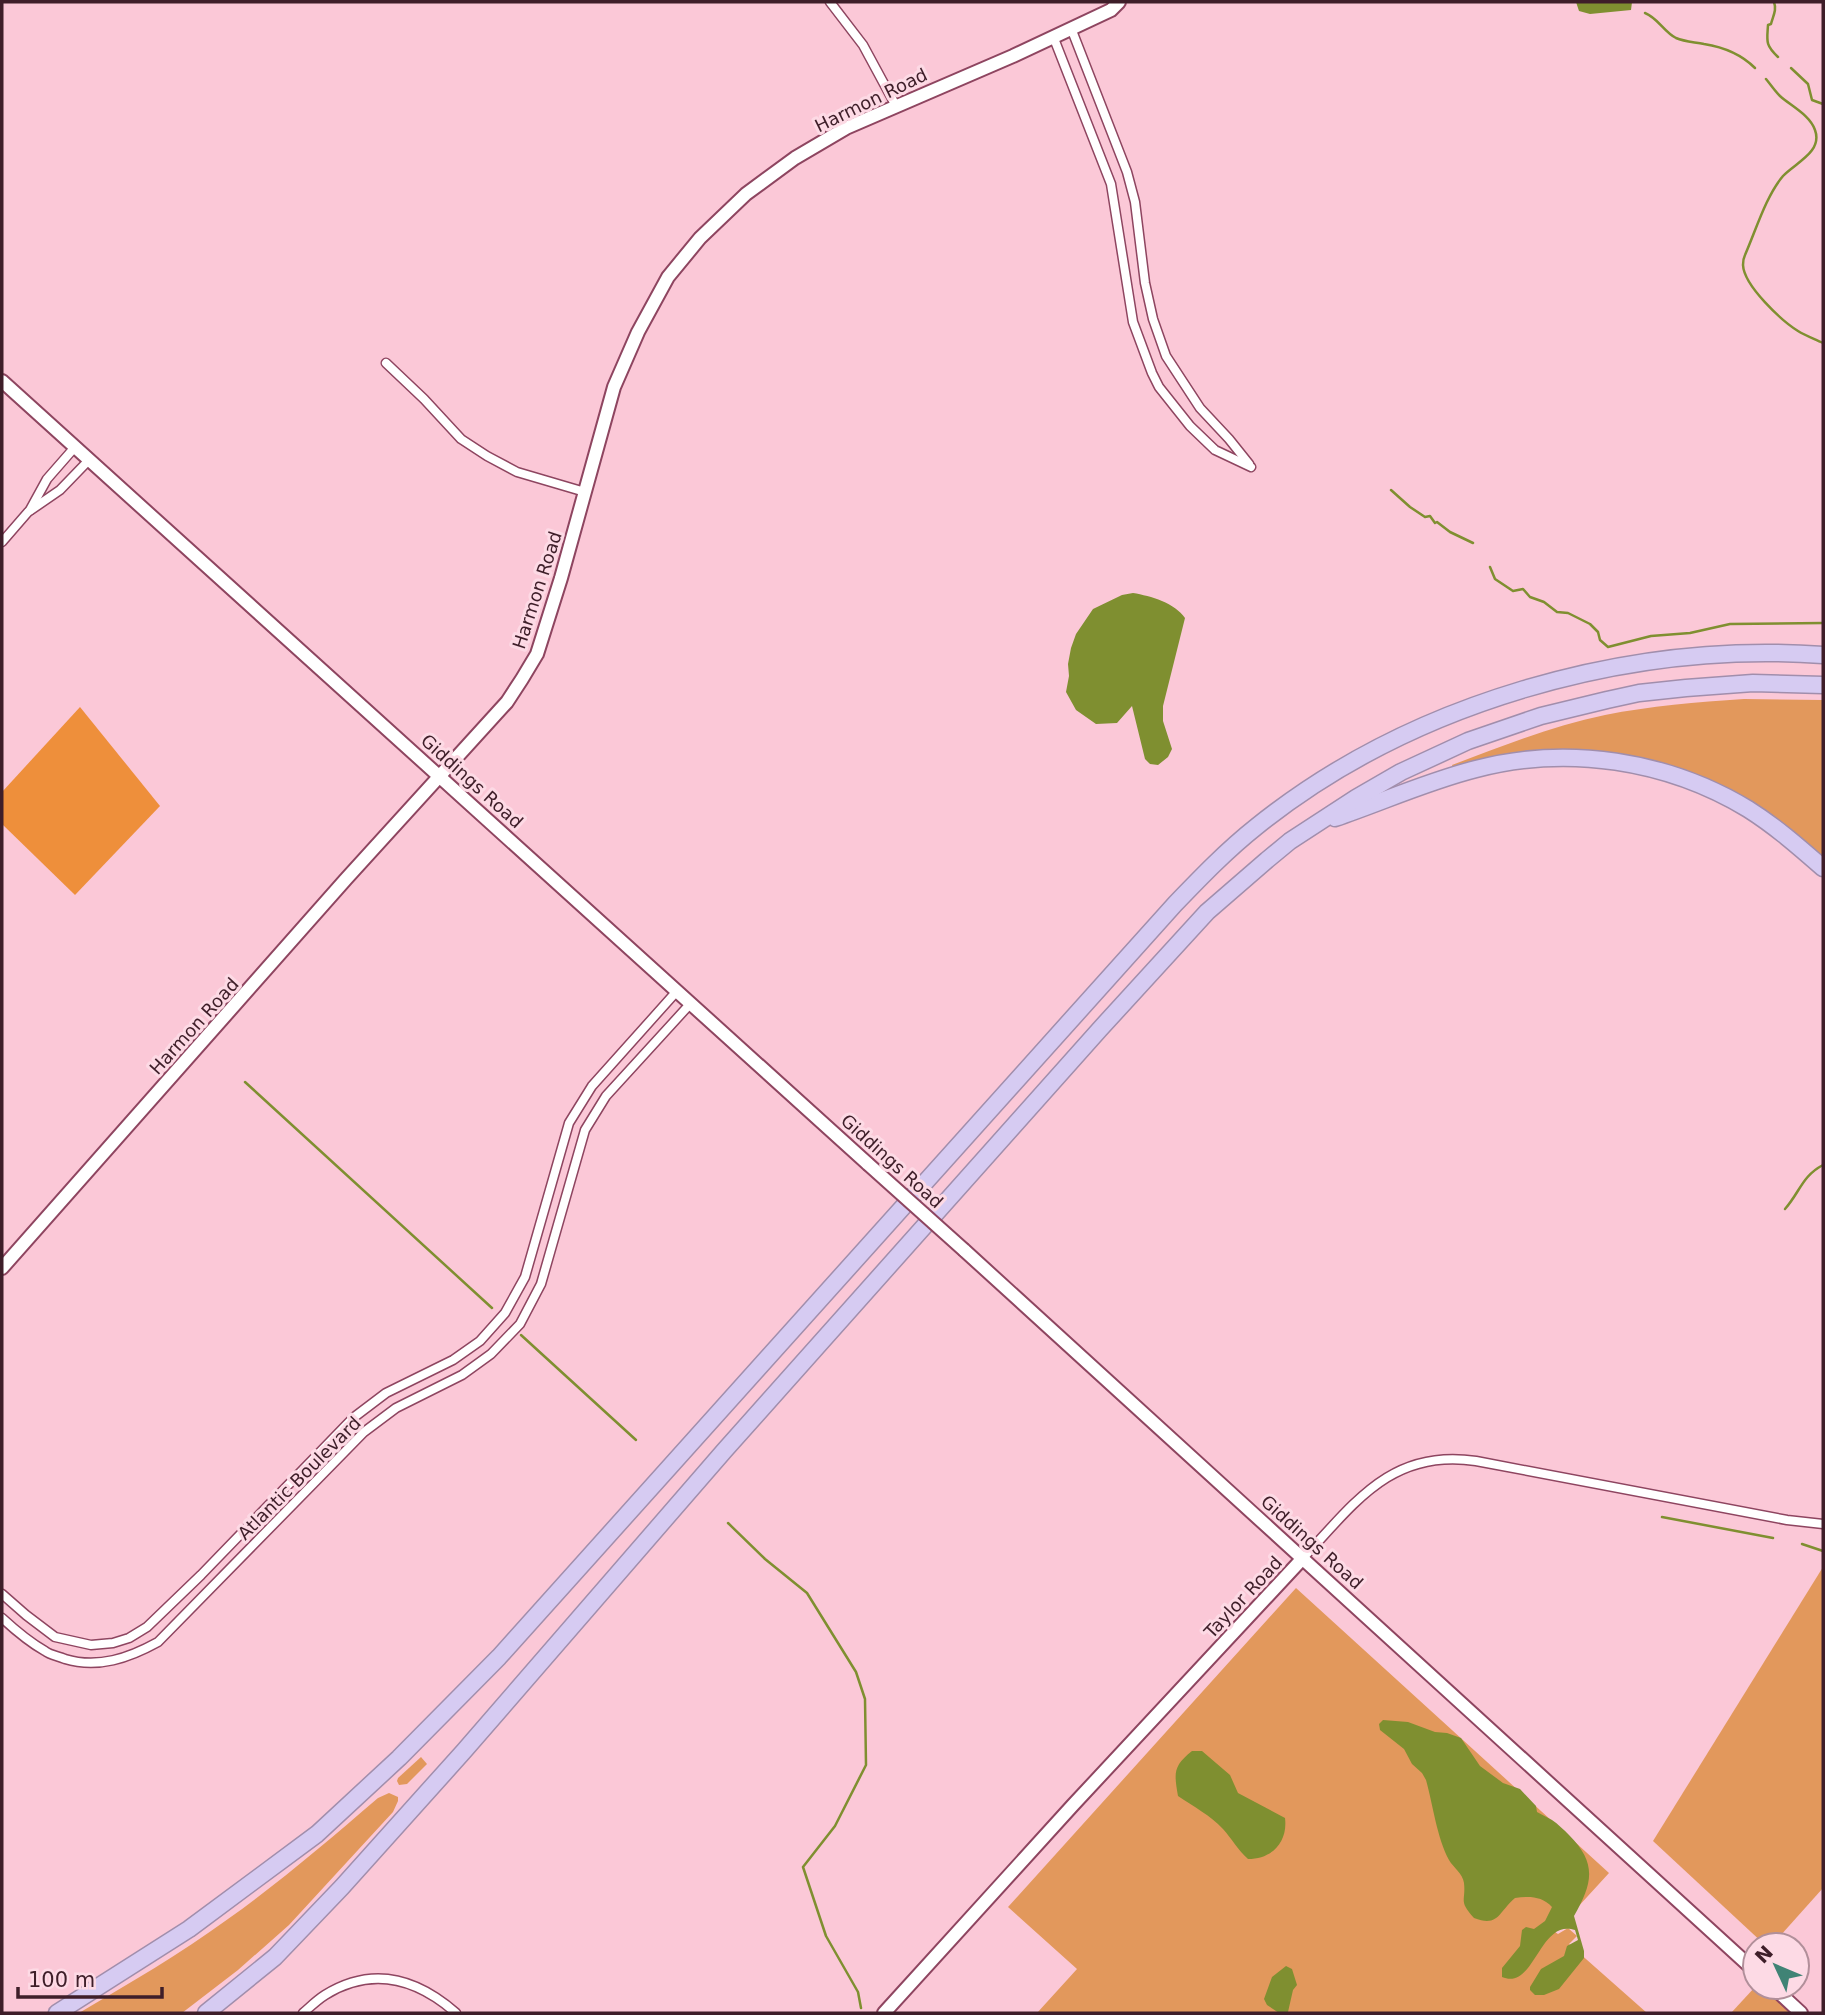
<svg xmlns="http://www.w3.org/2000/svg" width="1825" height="2015" font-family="'DejaVu Sans',sans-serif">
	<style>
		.green { fill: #e2985c }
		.forest { fill: #ee8f3b }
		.water { fill: #7f8f30 }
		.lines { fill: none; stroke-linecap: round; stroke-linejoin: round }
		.stream { stroke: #7f8f30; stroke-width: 2.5 }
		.street-casing { stroke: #8e4560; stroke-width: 11 }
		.secondary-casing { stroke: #8e4560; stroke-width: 16 }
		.highway-casing { stroke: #a18eac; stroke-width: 19 }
		.street { stroke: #fff; stroke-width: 8 }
		.secondary { stroke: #fff; stroke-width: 12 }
		.highway { stroke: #d6cbf2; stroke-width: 16 }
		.secondary-bridge-casing { stroke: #8e4560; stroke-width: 16; stroke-linecap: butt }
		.secondary-bridge { stroke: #fff; stroke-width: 12 }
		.labels { text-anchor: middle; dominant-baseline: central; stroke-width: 6; stroke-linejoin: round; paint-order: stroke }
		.street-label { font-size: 18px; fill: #3e1e29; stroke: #fddae5 }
	</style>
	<rect width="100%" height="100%" fill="#fbc8d7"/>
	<g class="green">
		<path d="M1744,699l79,1v161l-43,-36 -139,-65 -188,8 -1,-3c50,-19 100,-39 153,-50 45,-9 92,-13 139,-16z"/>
		<polygon points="1823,1567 1823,1888 1772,1945 1765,1945 1653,1841"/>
		<polygon points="1296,1588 1609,1873 1555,1932 1558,1934 1568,1928 1577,1936 1569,1944 1647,2013 1037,2013 1077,1969 1008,1907"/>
		<polygon points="421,1757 427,1764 407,1784 399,1785 397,1781 398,1778"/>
		<path d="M389,1793l9,4v4l-5,11 -104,113 -51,45 -56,43h-103c51,-30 101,-59 149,-94 52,-37 101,-79 150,-121z"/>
		<polygon points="1755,1987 1763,1987 1792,2013 1731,2013"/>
	</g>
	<polygon class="forest" points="80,707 160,806 75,895 2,824 2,792"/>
	<g class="water">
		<polygon points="1576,2 1632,2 1631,10 1590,14 1579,11"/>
		<path d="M1133,593c18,3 42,10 52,25l-22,88v15l9,28 -4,8 -10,8 -8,-1 -5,-5 -13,-53 -15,17 -21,1 -20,-14 -10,-18 3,-16 -1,-12 3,-16 5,-14 17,-25 29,-14z"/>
		<path d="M1383,1720l25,2 27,10 12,1 14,5 19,28 23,17 17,6 16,17 1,6c5,3 10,5 15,8 6,4 12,10 17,15 28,28 24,48 5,81l10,35v7l-25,31 -15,6h-9l-5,-5v-3l11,-18 23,-13 3,-10 11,-6 -3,-10c-36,-12 -40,61 -73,47v-9l18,-22 2,-16 4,-3 8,2 11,-8 7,-14c-10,-11 -23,-11 -37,-9 -16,13 -16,30 -41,20 -16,-18 -8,-16 -10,-35 -1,-9 -11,-16 -15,-23 -12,-22 -16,-55 -23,-80l-4,-7 -10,-9 -8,-15 -24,-19 -1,-6z"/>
		<path d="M1192,1751h10l28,24 8,18 47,25c3,24 -13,41 -37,41 -10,-9 -16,-20 -25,-30 -13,-14 -29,-22 -45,-33 -4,-23 -5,-30 14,-45z"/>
		<polygon points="1286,1966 1292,1969 1297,1985 1293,1990 1288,2012 1279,2013 1267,2005 1264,1999 1272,1977"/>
	</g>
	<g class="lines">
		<g class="stream">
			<path d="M1774,2c3,8 -1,14 -3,22l-3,1c-1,16 -3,20 10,32"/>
			<path d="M1645,13c13,5 19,19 31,25 9,4 19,4 28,6 19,3 37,10 51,24"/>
			<polyline points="1791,68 1808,84 1812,100 1823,104"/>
			<path d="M1766,79c5,6 9,12 14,17 11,10 30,19 35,34 8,22 -20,33 -32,46 -17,20 -27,54 -38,79 -1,2 -2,8 -2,10 1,21 39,56 55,66 8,5 17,8 25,12"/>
			<polyline points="1391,490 1410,507 1425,517 1430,516 1435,523 1437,522 1450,532 1473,543"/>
			<polyline points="1490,567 1495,579 1513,591 1523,589 1530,597 1544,602 1557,612 1568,613 1590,624 1598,632 1600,640 1608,647 1651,636 1690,633 1730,624 1823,623"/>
			<polyline points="245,1082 492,1308"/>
			<path d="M1785,1209c15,-17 17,-33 38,-44"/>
			<polyline points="521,1335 636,1440"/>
			<polyline points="1662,1517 1773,1538"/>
			<polyline points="728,1523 765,1559 807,1593 856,1672 865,1699 866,1765 835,1826 803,1867 826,1936 858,1992 861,2008"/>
			<polyline points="1802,1544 1823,1551"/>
		</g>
		<defs>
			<g id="street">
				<polyline points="830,2 863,45 896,106"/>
				<polyline points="1071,28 1127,172 1135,202 1145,283 1153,319 1166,356 1200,408 1229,439 1249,464"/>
				<polyline points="1053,36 1111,184 1133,322 1152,373 1159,387 1190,426 1215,450 1251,467"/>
				<polyline points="386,363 424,399 461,439 487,456 517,472 585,492"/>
				<polyline points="30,510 47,479 75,447"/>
				<polyline points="2,542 28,512 60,490 89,460"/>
				<path d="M1303,1558c51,-54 88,-110 173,-97l311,59 36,4"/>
				<polyline points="2,1594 26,1615 55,1637 91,1645 113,1643 129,1638 147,1627 201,1575 353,1418 386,1393 453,1360 480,1341 505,1313 525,1277 569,1123 592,1086 677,991"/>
				<path d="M2,1618c13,12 27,24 43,33 5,4 13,5 20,8 33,10 64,-1 93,-17l206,-210 32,-24 66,-33 29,-21 29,-30 21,-40 44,-154 21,-34 85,-93"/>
				<path d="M303,2013c7,-6 14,-13 22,-18 47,-29 91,-17 131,18"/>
			</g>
			<g id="secondary">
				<polyline points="2,381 868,1164"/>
				<polyline points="964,1250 1755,1971"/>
				<polyline points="2,1268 346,879 507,702 522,679 537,654 561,578 614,387 638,332 668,277 700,238 746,194 795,158 846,128 1013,56 1111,10 1119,2"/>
				<polyline points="1773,1987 1801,2013"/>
				<polyline points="884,2013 1073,1805 1303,1558"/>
			</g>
			<g id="highway">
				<path d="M1335,818c47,-16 93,-37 141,-49 91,-24 191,-9 272,40 27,17 51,38 75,59"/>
				<path d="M57,2013l132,-84 128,-95 82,-76 100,-101 676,-753c26,-27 52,-54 81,-77 154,-124 371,-186 567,-172"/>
				<polyline points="206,2013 275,1957 342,1887 464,1751 724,1451 1100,1029 1207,912 1267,860 1290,841 1356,798 1401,772 1468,741 1541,716 1607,700 1639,693 1686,688 1753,683 1823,685"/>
			</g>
		</defs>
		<use href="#street" class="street-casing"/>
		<use href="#secondary" class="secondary-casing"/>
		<use href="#highway" class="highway-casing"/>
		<use href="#street" class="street"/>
		<use href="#secondary" class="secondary"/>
		<use href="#highway" class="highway"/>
		<defs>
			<polyline id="secondary-bridge" points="868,1164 964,1250"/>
		</defs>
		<use href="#secondary-bridge" class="secondary-bridge-casing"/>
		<use href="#secondary-bridge" class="secondary-bridge"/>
	</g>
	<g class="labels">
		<g class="street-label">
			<text transform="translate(871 100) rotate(-26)">Harmon Road</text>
			<text transform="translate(537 590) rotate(-72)">Harmon Road</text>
			<text transform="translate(472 781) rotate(42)">Giddings Road</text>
			<text transform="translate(194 1026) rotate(-48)">Harmon Road</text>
			<text transform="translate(892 1161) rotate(42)">Giddings Road</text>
			<text transform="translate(299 1478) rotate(-45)">Atlantic Boulevard</text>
			<text transform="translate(1312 1542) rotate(42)">Giddings Road</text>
			<text transform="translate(1243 1597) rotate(-47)">Taylor Road</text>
		</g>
	</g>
	<rect width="1825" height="2015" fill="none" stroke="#3e1e29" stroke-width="7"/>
	<g transform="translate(1776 1966) rotate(314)"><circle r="33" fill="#fddae5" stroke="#b18f9a" stroke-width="2"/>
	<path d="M0-5L12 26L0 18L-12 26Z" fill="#408375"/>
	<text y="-10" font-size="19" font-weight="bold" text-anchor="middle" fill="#3e1e29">N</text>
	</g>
	<path d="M18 1987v10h144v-10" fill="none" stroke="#3e1e29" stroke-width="3.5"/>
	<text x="28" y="1987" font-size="21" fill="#3e1e29" stroke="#fddae5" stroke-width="5" paint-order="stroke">100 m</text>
</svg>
